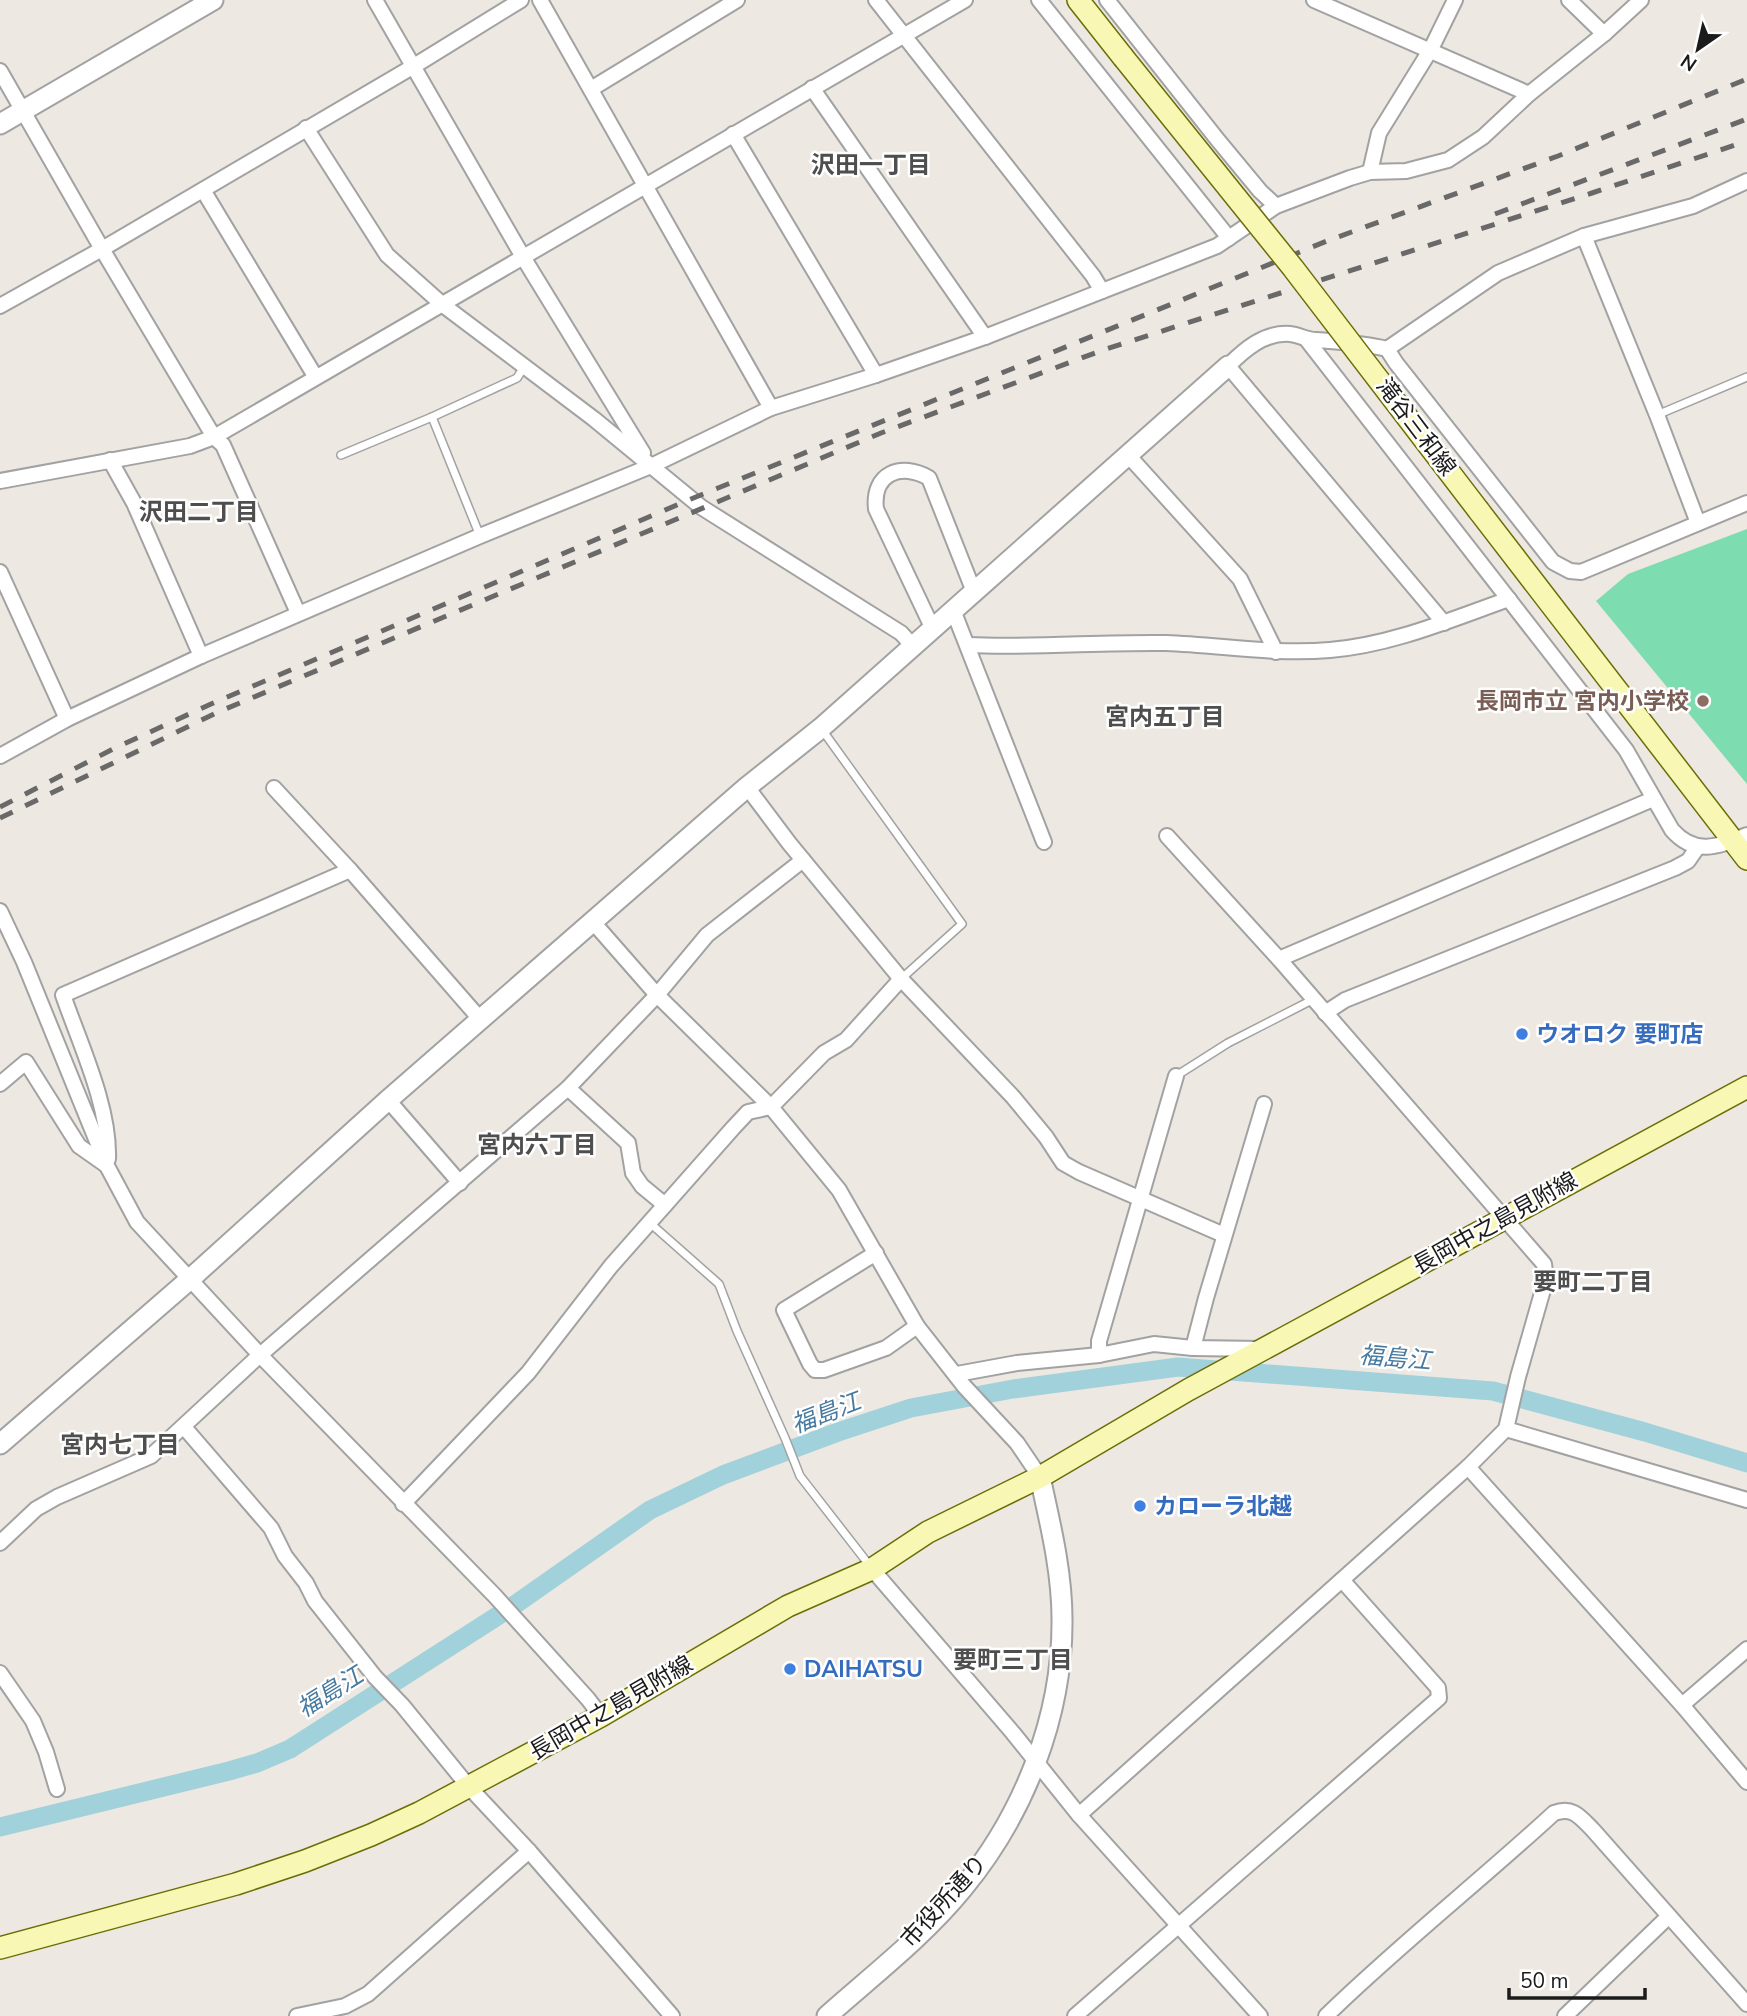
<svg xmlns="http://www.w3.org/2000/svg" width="1747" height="2016" font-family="'Nunito Sans','Noto Sans JP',sans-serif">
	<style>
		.pitch { fill: #7edcb1 }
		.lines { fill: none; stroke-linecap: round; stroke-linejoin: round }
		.canal { stroke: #a1d1da; stroke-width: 19 }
		.service-casing { stroke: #a2a2a2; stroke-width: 10 }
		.minor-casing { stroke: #a2a2a2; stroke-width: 18 }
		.tertiary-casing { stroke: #a2a2a2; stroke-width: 23 }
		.secondary-casing { stroke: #6a6e06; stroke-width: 24 }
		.service { stroke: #fff; stroke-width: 7 }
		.minor { stroke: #fff; stroke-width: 14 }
		.tertiary { stroke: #fff; stroke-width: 19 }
		.secondary { stroke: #f8f7b3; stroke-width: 21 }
		.rail { stroke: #696969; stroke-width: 5; stroke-dasharray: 14 14; stroke-linecap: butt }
		.secondary-bridge-casing { stroke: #6a6e06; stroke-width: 24; stroke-linecap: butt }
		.secondary-bridge { stroke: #f8f7b3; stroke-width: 21 }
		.education-dot { fill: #8d6e63; stroke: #fff; stroke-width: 2.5 }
		.shop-dot { fill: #3f7fe0; stroke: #fff; stroke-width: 2.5 }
		.labels { text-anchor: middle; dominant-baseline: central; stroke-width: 5; stroke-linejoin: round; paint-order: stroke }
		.street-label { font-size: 23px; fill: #1b1b1b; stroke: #fff }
		.education-label { font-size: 23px; font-weight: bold; fill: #785e54; stroke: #fff; text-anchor: end }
		.shop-label { font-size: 23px; font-weight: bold; fill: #366cbe; stroke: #fff; text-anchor: start }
		.neighbourhood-label { font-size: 24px; font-weight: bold; fill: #4e4e4e; stroke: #fff }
		.water-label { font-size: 24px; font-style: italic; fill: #477aa0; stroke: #fff }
	</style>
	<rect width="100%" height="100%" fill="#ede8e1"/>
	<polygon class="pitch" points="1747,529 1747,784 1596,601 1628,574"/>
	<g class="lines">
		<polyline class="canal" points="0,1827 229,1771 257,1763 290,1749 513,1606 650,1510 723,1475 838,1432 911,1408 1013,1389 1178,1367 1493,1391 1645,1432 1747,1463"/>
		<defs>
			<g id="service">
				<polyline points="1657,415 1747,377"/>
				<polyline points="432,417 480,536"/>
				<polyline points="341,455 432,417 517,378 524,367"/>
				<polyline points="823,731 962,924 901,979"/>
				<polyline points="1176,1076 1228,1043 1312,1000"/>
				<polyline points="650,1223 719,1284 737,1331 785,1438 800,1476 870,1566"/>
			</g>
			<g id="minor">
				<polyline points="375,0 523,257 643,453"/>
				<polyline points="540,0 771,408"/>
				<polyline points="876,0 1093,276 1102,291"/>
				<polyline points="1039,0 1229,238"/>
				<polyline points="1107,0 1217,139 1260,191 1276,206"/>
				<polyline points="1314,0 1529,94"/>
				<polyline points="1569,0 1604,34"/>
				<polyline points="0,71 102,249 214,437 223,445 298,613"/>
				<polyline points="812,88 985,337"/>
				<polyline points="591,89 737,0"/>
				<polyline points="306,128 387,255 443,305 594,419 701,507 901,633 912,645"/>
				<polyline points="733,134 876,375"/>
				<polyline points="1370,172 1379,133 1431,49 1455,0"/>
				<polyline points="203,190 315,376"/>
				<polyline points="1584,236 1657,415 1698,523"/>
				<polyline points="0,306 102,249 414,66 521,0"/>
				<path d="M1307,340l319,410 46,80c23,26 45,17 75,5"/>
				<polyline points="1387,349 1498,273 1584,236 1693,206 1747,181"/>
				<polyline points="1127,454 1240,579 1276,652"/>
				<polyline points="110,460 134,503 201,656"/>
				<polyline points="0,481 190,446 214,437 965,0"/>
				<polyline points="0,572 67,719"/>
				<polyline points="953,610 1044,842"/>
				<path d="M1444,623l-216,-257c16,-16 36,-34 62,-32 9,1 17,6 26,6 25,2 47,3 71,9l9,14 157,199 17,9 11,1 166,-69"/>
				<path d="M932,627l-56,-118c-4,-36 25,-47 53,-31l45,114"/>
				<path d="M968,645c66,3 132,-3 198,-2 55,2 109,12 164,7 62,-5 122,-31 179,-51"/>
				<polyline points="0,756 67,719 201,656 480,536 651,466 771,408 876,375 985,337 1217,246 1276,206 1350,178 1370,172 1406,171 1448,160 1483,137 1529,94 1604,34 1641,0"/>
				<polyline points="747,787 789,843 901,979 1013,1097 1046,1137 1063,1163 1079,1172 1224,1235"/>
				<polyline points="274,788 350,870 481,1020"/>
				<polyline points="0,911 24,962 107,1166 137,1222 260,1355 495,1596 588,1699 601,1716"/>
				<polyline points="593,922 657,995 771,1107 839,1190 917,1326 964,1386 1017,1443 1040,1477"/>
				<polyline points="1279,959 1653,799"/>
				<polyline points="1325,1013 1345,1000 1675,868 1688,861 1697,848"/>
				<polyline points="0,1084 26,1062 79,1146 106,1165"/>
				<polyline points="568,1088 628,1143 633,1173 642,1186 665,1205"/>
				<polyline points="388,1100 460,1183"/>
				<path d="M108,1159c2,-52 -28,-115 -45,-164l287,-125"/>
				<polyline points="876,1253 784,1310 810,1364 815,1370 824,1370 886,1348 917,1326"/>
				<polyline points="1193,1348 1206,1298 1264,1104"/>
				<polyline points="1099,1355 1099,1341 1176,1076"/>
				<polyline points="957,1374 1017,1363 1099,1355 1154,1344 1193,1348 1261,1349"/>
				<polyline points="184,1427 271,1528 285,1556 306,1583 315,1601 375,1677 402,1705 469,1787 529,1851 672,2016"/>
				<polyline points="1506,1429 1747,1500"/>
				<polyline points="1468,1467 1682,1705 1747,1782"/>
				<polyline points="403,1504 528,1373 611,1266 733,1128 748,1112 771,1107 824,1053 846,1040 901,979"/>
				<polyline points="0,1543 36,1509 57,1497 151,1456 260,1355 568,1088 657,995 707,935 803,860"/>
				<polyline points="872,1569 1013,1733 1079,1815 1260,2016"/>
				<polyline points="0,1673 33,1721 46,1752 57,1789"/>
				<polyline points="1682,1705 1747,1649"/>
				<polyline points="1079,1815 1468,1467 1506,1429 1518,1377 1546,1279 1544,1264 1279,959 1167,836"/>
				<polyline points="297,2016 345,2006 368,1994 529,1851"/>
				<polyline points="1075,2016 1439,1698 1438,1688 1342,1580"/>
				<path d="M1326,2016c73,-71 153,-134 228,-203 19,-7 26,4 39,17l154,174"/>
				<polyline points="1565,2016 1669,1916"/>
			</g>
			<g id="tertiary">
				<polyline points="0,124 213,0"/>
				<polyline points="0,1444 189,1280 388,1100 747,787 821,728 1228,366"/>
				<path d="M827,2016c46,-41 97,-80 136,-128 61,-74 100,-172 99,-269 0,-48 -12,-96 -22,-142"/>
			</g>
			<g id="secondary">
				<polyline points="1078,0 1123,57"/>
				<polyline points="1479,511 1747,859"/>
				<polyline points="0,1948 236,1884 305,1861 371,1835 419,1813 601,1716 788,1606 872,1569 928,1532 1040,1477 1188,1390 1747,1087"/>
			</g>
		</defs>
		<use href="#service" class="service-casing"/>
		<use href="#minor" class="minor-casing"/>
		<use href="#tertiary" class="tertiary-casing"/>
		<use href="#secondary" class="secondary-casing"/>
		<use href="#service" class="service"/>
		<use href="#minor" class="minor"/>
		<use href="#tertiary" class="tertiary"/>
		<use href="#secondary" class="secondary"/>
		<g class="rail">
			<polyline points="1495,214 1747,119"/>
			<polyline points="0,807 113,749 211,704 691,499 1327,241 1558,156 1747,79"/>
			<polyline points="0,818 216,713 881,433 1103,350 1592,193 1747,141"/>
		</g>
		<defs>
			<polyline id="secondary-bridge" points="1123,57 1293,268 1479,511"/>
		</defs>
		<use href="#secondary-bridge" class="secondary-bridge-casing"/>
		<use href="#secondary-bridge" class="secondary-bridge"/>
	</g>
	<circle class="education-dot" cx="1703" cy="701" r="7"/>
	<g class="shop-dot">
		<circle cx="1522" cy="1034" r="7"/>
		<circle cx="1140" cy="1506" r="7"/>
		<circle cx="790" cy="1669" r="7"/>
	</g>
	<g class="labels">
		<g class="street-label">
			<text transform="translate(1416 427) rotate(53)">滝谷三和線</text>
			<text transform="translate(1495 1223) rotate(-29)">長岡中之島見附線</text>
			<text transform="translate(611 1708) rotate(-30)">長岡中之島見附線</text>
			<text transform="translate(944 1901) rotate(-48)">市役所通り</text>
		</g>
		<g class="education-label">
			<text x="1689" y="701">長岡市立 宮内小学校</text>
		</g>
		<g class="shop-label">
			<text x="1536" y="1034">ウオロク 要町店</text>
			<text x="1154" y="1506">カローラ北越</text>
			<text x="804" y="1669">DAIHATSU</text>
		</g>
		<g class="neighbourhood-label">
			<text x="871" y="165">沢田一丁目</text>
			<text x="199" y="512">沢田二丁目</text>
			<text x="1165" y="717">宮内五丁目</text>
			<text x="537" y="1145">宮内六丁目</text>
			<text x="1593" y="1282">要町二丁目</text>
			<text x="120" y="1445">宮内七丁目</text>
			<text x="1013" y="1660">要町三丁目</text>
		</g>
		<g class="water-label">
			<text transform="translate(1395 1358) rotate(5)">福島江</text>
			<text transform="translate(826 1413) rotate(-21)">福島江</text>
			<text transform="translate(330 1692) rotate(-32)">福島江</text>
		</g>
	</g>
	<g transform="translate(1698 49) rotate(214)" stroke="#ffffff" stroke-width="5" paint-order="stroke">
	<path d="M0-5L12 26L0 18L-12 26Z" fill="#1b1b1b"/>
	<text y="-10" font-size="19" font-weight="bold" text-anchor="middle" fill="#1b1b1b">N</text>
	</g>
	<path d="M1509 1988v10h136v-10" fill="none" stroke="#1b1b1b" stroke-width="3.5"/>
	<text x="1520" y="1988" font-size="21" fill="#1b1b1b" stroke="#ffffff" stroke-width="5" paint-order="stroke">50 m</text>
</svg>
